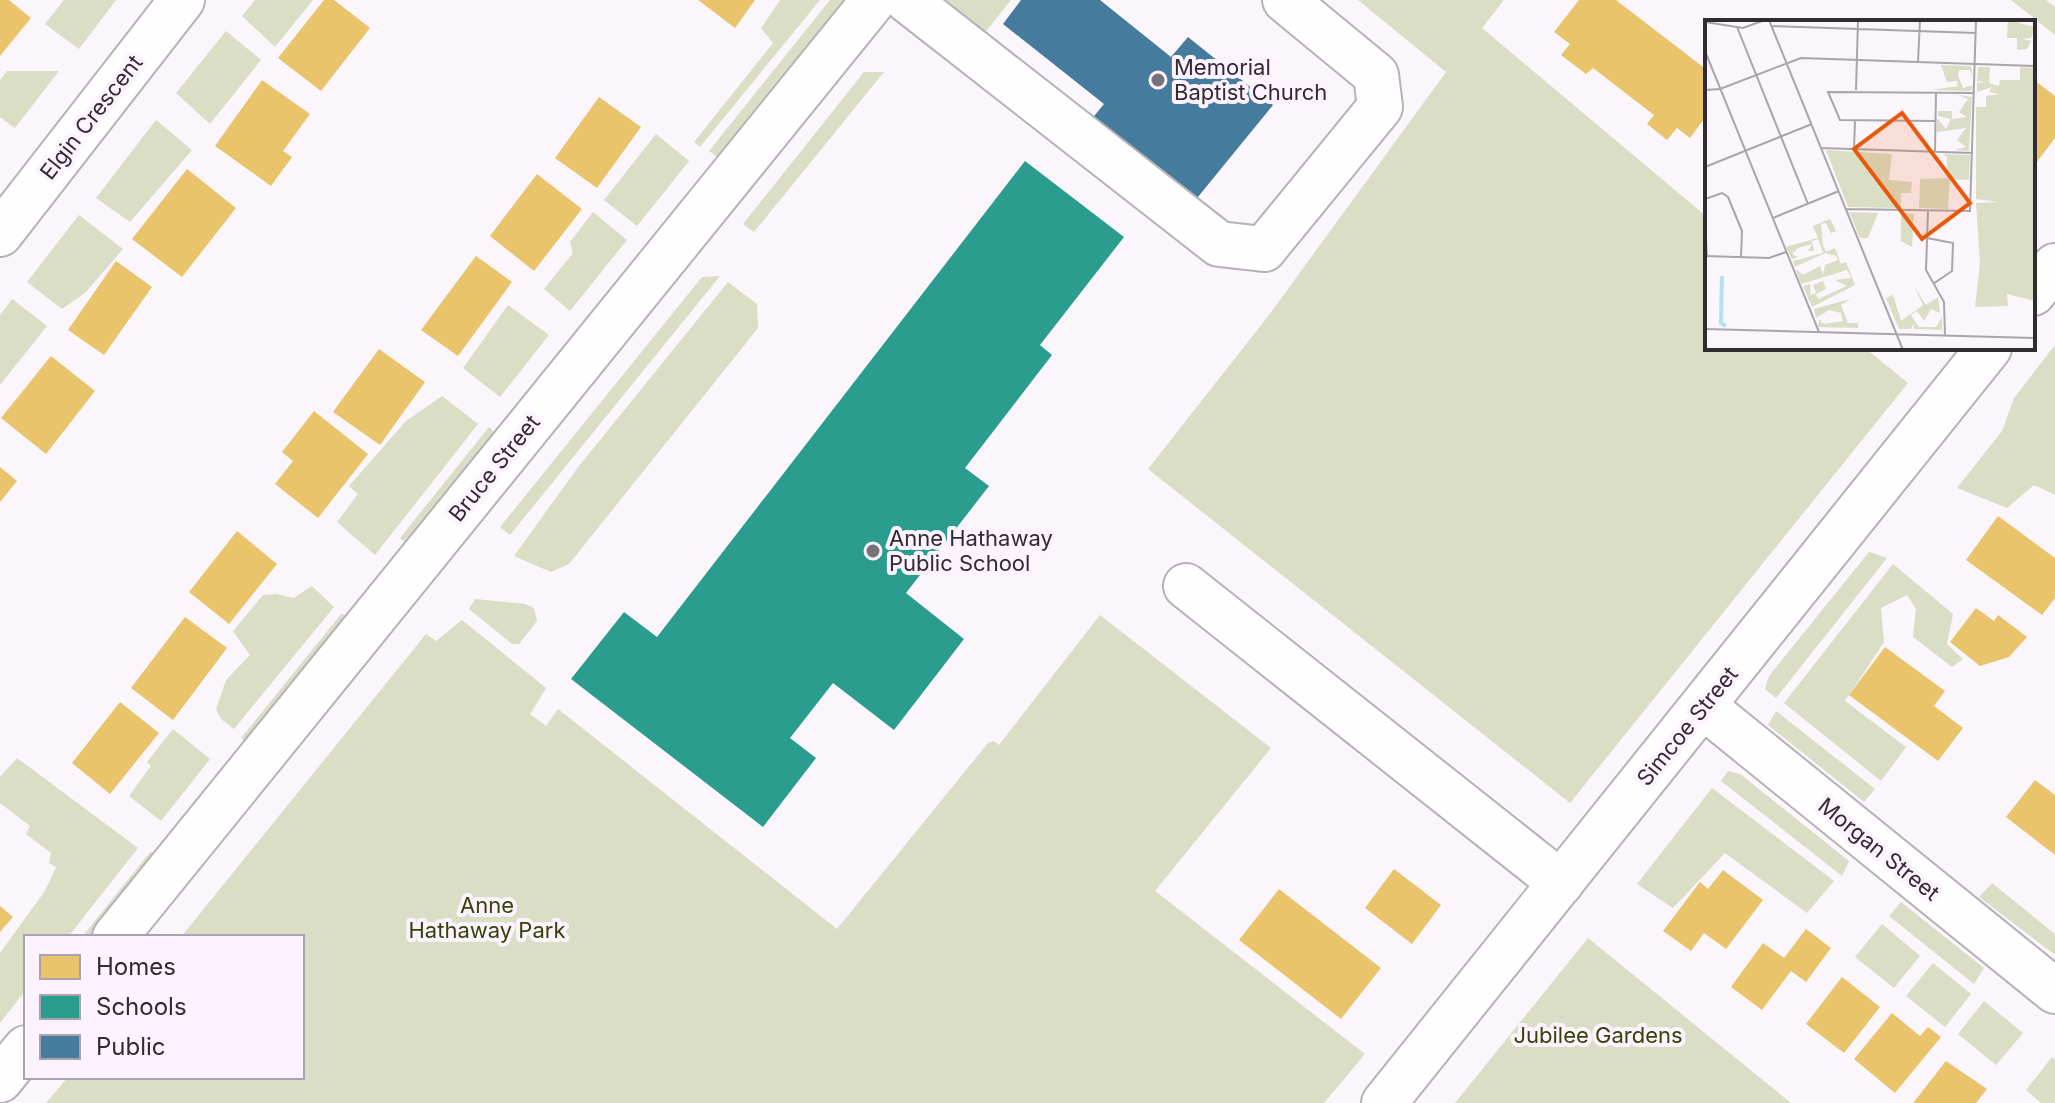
<svg xmlns="http://www.w3.org/2000/svg" width="2055" height="1103" font-family="Inter,sans-serif">
	<style>
		.green { fill: #d9dec4 }
		.homes { fill: #e9c46a }
		.schools { fill: #2a9d8f }
		.public { fill: #457b9d }
		.lines { fill: none; stroke-linecap: round; stroke-linejoin: round }
		.minor-casing { stroke: #b7b1b8; stroke-width: 48 }
		.minor { stroke: #fefeff; stroke-width: 44 }
		.poi-dot { fill: #787279; stroke: #fdf2ff; stroke-width: 3 }
		.labels { text-anchor: middle; dominant-baseline: central; stroke-width: 8; stroke-linejoin: round; paint-order: stroke }
		.poi-label { font-size: 22px; fill: #312b32; stroke: #fdf2ff; text-anchor: start }
		.street-label { font-size: 22px; fill: #312b32; stroke: #fdf2ff }
		.park-label { font-size: 22px; fill: #384205; stroke: #fdf2ff }
		.inset-river { fill: none; stroke: #b5e2f0; stroke-width: 4 }
		.inset-road { fill: none; stroke: #aaa4ab; stroke-width: 2 }
		.view { fill: #e8590c; fill-opacity: 0.15; stroke: #e8590c; stroke-width: 4 }
		.inset-edge { fill: none; stroke: #312b32; stroke-width: 4 }
	</style>
	<rect width="100%" height="100%" fill="#fbf5fc"/>
	<g class="green">
		<polygon points="64,0 116,0 79,49 45,24"/>
		<polygon points="255,0 313,0 275,47 242,16"/>
		<polygon points="780,0 820,0 700,147 694,142 773,43 761,28"/>
		<polygon points="830,0 845,0 718,157 709,151"/>
		<polygon points="938,0 1011,0 983,35"/>
		<polygon points="1358,0 1504,0 1482,28 1707,217 1707,348 1865,348 1908,383 1570,803 1148,469 1269,315 1446,72"/>
		<polygon points="2011,0 2046,0 2055,7 2055,35"/>
		<polygon points="226,31 261,60 210,124 176,93"/>
		<polygon points="7,71 59,71 15,128 0,117 0,80"/>
		<polygon points="864,72 884,72 754,232 743,224"/>
		<polygon points="156,120 192,150 130,222 96,198"/>
		<polygon points="656,134 689,161 637,226 604,200"/>
		<polygon points="593,212 627,240 570,311 544,289 573,253 570,242"/>
		<polygon points="79,215 123,249 86,292 62,309 27,282"/>
		<polygon points="720,276 510,535 500,527 702,277"/>
		<polygon points="728,282 757,304 758,328 569,564 551,572 514,556 579,466"/>
		<polygon points="12,299 47,326 0,385 0,315"/>
		<polygon points="508,305 549,335 500,397 463,368"/>
		<polygon points="2055,345 2055,495 2034,485 2007,508 1957,488 2002,431 2014,398"/>
		<polygon points="442,396 478,424 375,555 337,522 358,494 349,486 406,421"/>
		<polygon points="489,427 496,434 407,544 400,538"/>
		<polygon points="1869,552 1887,558 1776,698 1765,689 1769,676"/>
		<polygon points="1893,564 1953,614 1947,644 1963,659 1952,667 1913,637 1916,609 1907,595 1881,608 1884,642 1845,701 1906,747 1881,781 1784,703"/>
		<polygon points="312,586 334,607 234,729 221,719 216,709 226,680 250,655 233,631 263,595 276,594 294,598"/>
		<polygon points="475,599 525,604 534,608 537,621 519,644 512,644 469,609"/>
		<polygon points="342,613 348,621 251,746 241,738"/>
		<polygon points="1100,615 1271,748 1155,891 1365,1054 1324,1103 46,1103 68,1077 302,1077 302,937 181,937 426,634 436,641 462,620 546,688 530,714 546,726 558,709 837,929 988,743 994,741 999,745"/>
		<polygon points="1776,711 1875,789 1864,802 1768,725"/>
		<polygon points="173,729 210,759 161,821 129,796 151,766 147,762"/>
		<polygon points="17,758 138,848 68,937 26,937 26,990 0,1023 0,953 45,891 56,867 49,863 51,853 26,834 30,826 0,803 0,777"/>
		<polygon points="1728,771 1740,774 1849,861 1842,876 1721,781"/>
		<polygon points="1712,788 1834,881 1807,913 1725,853 1673,908 1637,884"/>
		<polygon points="151,851 158,860 96,937 82,937"/>
		<polygon points="1992,883 2055,934 2055,955 1979,897"/>
		<polygon points="1901,902 1984,968 1974,984 1889,916"/>
		<polygon points="1882,924 1920,956 1894,988 1855,957"/>
		<polygon points="1588,938 1791,1103 1455,1103"/>
		<polygon points="1933,963 1971,994 1945,1027 1906,996"/>
		<polygon points="1984,1001 2023,1033 1996,1065 1958,1034"/>
		<polygon points="2052,1057 2055,1060 2055,1103 2041,1103 2026,1090"/>
	</g>
	<g class="homes">
		<polygon points="0,0 9,0 31,18 0,56"/>
		<polygon points="324,0 334,0 370,28 321,91 278,58"/>
		<polygon points="698,0 755,0 735,28"/>
		<polygon points="1579,0 1616,0 1707,70 1707,115 1690,138 1677,128 1667,140 1647,124 1654,115 1593,68 1586,74 1561,55 1570,44 1554,32"/>
		<polygon points="2033,79 2055,96 2055,138 2033,167"/>
		<polygon points="262,80 310,114 283,151 292,157 271,186 215,146"/>
		<polygon points="599,97 641,127 597,188 555,158"/>
		<polygon points="187,169 236,208 182,277 132,239"/>
		<polygon points="537,174 582,209 534,271 490,236"/>
		<polygon points="476,256 512,282 458,356 421,330"/>
		<polygon points="116,261 152,287 104,355 68,330"/>
		<polygon points="379,349 425,382 380,445 333,412"/>
		<polygon points="51,356 95,391 46,454 1,418"/>
		<polygon points="314,411 368,454 318,518 275,484 293,461 282,452"/>
		<polygon points="0,467 17,481 0,502"/>
		<polygon points="1998,516 2055,558 2055,598 2042,615 1966,560"/>
		<polygon points="237,531 277,564 229,624 189,592"/>
		<polygon points="1976,608 1994,621 1998,615 2027,637 2009,657 1980,666 1950,642"/>
		<polygon points="185,617 227,648 173,720 131,688"/>
		<polygon points="1885,647 1945,691 1934,706 1963,728 1938,761 1849,695"/>
		<polygon points="120,702 159,733 110,794 72,763"/>
		<polygon points="2035,780 2055,795 2055,855 2006,817"/>
		<polygon points="1394,869 1441,905 1412,944 1365,908"/>
		<polygon points="1723,870 1763,900 1726,949 1704,933 1691,951 1663,931 1700,882 1708,889"/>
		<polygon points="1279,889 1381,968 1341,1019 1239,940"/>
		<polygon points="0,906 13,917 0,932"/>
		<polygon points="1806,929 1831,948 1806,982 1791,971 1762,1010 1731,987 1763,943 1784,958"/>
		<polygon points="1842,977 1880,1007 1844,1053 1806,1024"/>
		<polygon points="1892,1013 1920,1036 1928,1027 1941,1037 1895,1093 1854,1059"/>
		<polygon points="1946,1061 1987,1089 1976,1103 1913,1103"/>
	</g>
	<polygon class="schools" points="1025,161 1124,237 1040,345 1052,355 965,468 989,486 906,593 964,639 894,730 833,683 790,738 816,758 763,827 571,679 624,612 657,637"/>
	<polygon class="public" points="1021,0 1100,0 1171,57 1188,37 1273,105 1193,203 1090,121 1104,104 1003,24"/>
	<g class="lines">
		<defs>
			<g id="minor">
				<polyline points="907,0 1219,244 1264,249 1380,107 1376,75 1285,0"/>
				<polyline points="0,234 182,0"/>
				<polyline points="2033,293 2055,266"/>
				<polyline points="1186,586 1561,883"/>
				<polyline points="1703,706 2055,991"/>
				<polyline points="115,937 874,0"/>
				<polyline points="0,1080 26,1048"/>
				<polyline points="1384,1103 1989,348"/>
			</g>
		</defs>
		<use href="#minor" class="minor-casing"/>
		<use href="#minor" class="minor"/>
	</g>
	<g class="poi-dot">
		<circle cx="1158" cy="80" r="8"/>
		<circle cx="873" cy="551" r="8"/>
	</g>
	<g class="labels">
		<g class="poi-label">
			<text x="1174" y="67">Memorial<tspan x="1174" dy="25">Baptist Church</tspan></text>
			<text x="889" y="538">Anne Hathaway<tspan x="889" dy="25">Public School</tspan></text>
		</g>
		<g class="street-label">
			<text transform="translate(91 117) rotate(-52)">Elgin Crescent</text>
			<text transform="translate(494 468) rotate(-51)">Bruce Street</text>
			<text transform="translate(1687 726) rotate(-51)">Simcoe Street</text>
			<text transform="translate(1879 849) rotate(39)">Morgan Street</text>
		</g>
		<g class="park-label">
			<text x="487" y="905">Anne<tspan x="487" dy="25">Hathaway Park</tspan></text>
			<text x="1598" y="1035">Jubilee Gardens</text>
		</g>
	</g>
	<g transform="translate(1705 20)">
		<rect width="330" height="330" fill="#fbf5fc"/>
		<path d="M303,0l27,7 -4,11 -9,1 9,2 -4,8 -10,1v-12h-10zM236,45l30,1 2,12 -3,-8h-11l-1,5 5,13 10,-3 -2,6 -39,-1 26,-4 -1,-5 -10,1zM273,47h12l-1,16 10,3 1,-6h20v-13l15,1v233l-28,-7 1,12 -33,1 5,-44 -4,-60 22,-1 -22,-3v-92h10v-11l13,-2 -10,-2 3,-5 -15,5v-9l10,-1 -10,-1zM253,75l14,2 -3,54 -14,-1 11,-3 -9,-7 9,-12 -29,4v-14l9,11 5,-10 -13,-3v-5h14v8l15,-2 -8,-5 9,-13zM121,130l66,4 -3,26 23,2 -1,11h-10v15l-53,-1zM237,134l28,1 -1,25 -19,-1 -2,30 -29,-1 1,-29 27,-1v-21zM144,192l29,1 -10,25h-8zM196,193l13,1 -2,33 -11,-6zM125,199l6,12 14,-5 -19,7 -5,-10 -5,1 2,21 3,7 9,-4 6,16 5,-2 9,23 -43,22 -9,-21 7,-2 1,11 5,-2 -3,-8 10,-4 3,8 -10,5 2,5 29,-13 -12,-6 16,-2 -4,-8 -46,14 -5,-15 7,6 17,-9 3,9 2,-10 13,-5 -2,-4 -11,-3 -30,14 -2,-6 30,-8 -5,-14 -6,2 2,10h-6l4,-7 -14,4 -6,6 6,3 -6,2 -6,-12 32,-9 -5,-12zM209,266l12,19 12,-8 2,16 -9,-4 -7,12 -7,-10 -6,4 8,12h17l6,-10v13l-28,-1v-6l-3,6h-12l-13,-31 7,-3 8,26 22,-16zM145,279l-9,6 7,18h10v5l-40,-1 1,-8 5,5 19,-3 -2,-8 -12,-3 -13,8 -2,-9z" fill="#d9dec4"/>
		<path class="inset-river" d="M17,256l-1,47 5,3"/>
		<path class="inset-road" d="M64,0l134,330M0,2l38,6 22,-8M66,6l205,7M32,7l71,177M0,31l114,281M213,42l2,-42M0,70l15,-1 81,-31 234,8M151,70l2,-70M231,101l-96,-1 -12,-28 146,1M116,128l152,5M149,129l1,-29M230,131l1,-59M0,147l107,-43M0,179l17,-6 6,4 14,34 -1,26M141,189l124,2 6,-191M223,191l-2,59 18,32 1,34M68,198l66,-27M0,208l2,28M222,218l26,5 -1,28 -19,13M0,236l64,2 17,-6M0,309l330,9"/>
		<path class="view" d="M197,93l68,90 -48,36 -68,-90z"/>
		<rect width="330" height="330" class="inset-edge"/>
	</g>
	<rect x="24" y="935" width="280" height="144" fill="#fdf2ff" stroke="#aba2ad" stroke-width="2"/>
	<rect x="40" y="955" width="40" height="24" fill="#e9c46a" stroke="#aba2ad" stroke-width="2"/>
	<text x="96" y="975" font-size="24" fill="#312b32">Homes</text>
	<rect x="40" y="995" width="40" height="24" fill="#2a9d8f" stroke="#aba2ad" stroke-width="2"/>
	<text x="96" y="1015" font-size="24" fill="#312b32">Schools</text>
	<rect x="40" y="1035" width="40" height="24" fill="#457b9d" stroke="#aba2ad" stroke-width="2"/>
	<text x="96" y="1055" font-size="24" fill="#312b32">Public</text>
</svg>
